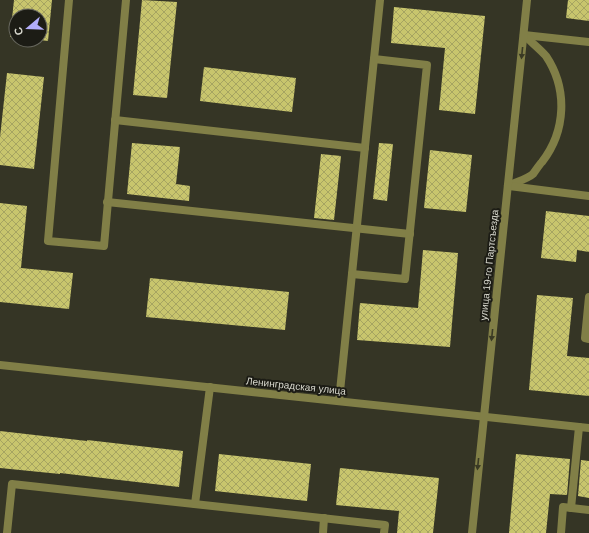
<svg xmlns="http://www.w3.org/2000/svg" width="589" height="533" font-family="Arial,sans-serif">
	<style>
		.building { fill: url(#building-cross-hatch) }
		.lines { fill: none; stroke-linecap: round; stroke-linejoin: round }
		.service { stroke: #817f47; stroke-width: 8 }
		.minor { stroke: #817f47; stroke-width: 8 }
		.oneway { fill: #3a3a24 }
		.labels { text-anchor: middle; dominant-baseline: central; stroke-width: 4; stroke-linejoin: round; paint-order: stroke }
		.street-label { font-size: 10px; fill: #d9d9cf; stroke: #1c1c15 }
	</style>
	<defs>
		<pattern id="building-cross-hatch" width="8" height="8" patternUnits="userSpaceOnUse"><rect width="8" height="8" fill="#c8c56d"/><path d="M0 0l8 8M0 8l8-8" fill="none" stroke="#a6a461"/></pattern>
	</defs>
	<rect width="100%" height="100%" fill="#353525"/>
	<g class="building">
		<polygon points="14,0 52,0 48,41 40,40 40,16 16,16 16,37 10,37"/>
		<polygon points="142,0 177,2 167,98 133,95"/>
		<polygon points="568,0 589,0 589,21 566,18"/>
		<polygon points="394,7 485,16 475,114 439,110 445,48 391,43"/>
		<polygon points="204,67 296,78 292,112 200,101"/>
		<polygon points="7,73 44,77 34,169 0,165 0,137"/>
		<polygon points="132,143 180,147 176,184 190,186 189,201 127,194"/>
		<polygon points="379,143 393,144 387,201 373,199"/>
		<polygon points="430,150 472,155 466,212 424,208"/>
		<polygon points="321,154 341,156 334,220 314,218"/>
		<polygon points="0,203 27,206 21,268 73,273 69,309 0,302"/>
		<polygon points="546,211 589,216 589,252 577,250 576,262 541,258"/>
		<polygon points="423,250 458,253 450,347 357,340 360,303 418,308"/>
		<polygon points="150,278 289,292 285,330 146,317"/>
		<polygon points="537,295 573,298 567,356 589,358 589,396 529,390"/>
		<polygon points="0,431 87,441 87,440 183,451 179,487 60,473 60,474 0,468"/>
		<polygon points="219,454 311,464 307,501 215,491"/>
		<polygon points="516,454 570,459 567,495 550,494 546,533 509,533"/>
		<polygon points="581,460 589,461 589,498 578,496"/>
		<polygon points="340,468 439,478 433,533 397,533 399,511 336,505"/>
	</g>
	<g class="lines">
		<g class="service">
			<polyline points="69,0 48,241 104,246 126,0"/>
			<polyline points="524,35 589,42"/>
			<polyline points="115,120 365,148"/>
			<path d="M508,186c8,-4 19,-7 25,-12 3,-4 6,-9 9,-12 24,-31 26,-73 4,-106 -6,-7 -15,-14 -22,-21"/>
			<polyline points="509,186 589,196"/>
			<polyline points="107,202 410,234"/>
			<polyline points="352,274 405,279 427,65 374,59"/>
			<polyline points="589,297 585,338 589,339"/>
			<polyline points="339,401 380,0"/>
			<polyline points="195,504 210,387"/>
			<polyline points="571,508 579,427"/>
			<polyline points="7,533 12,484 385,525 384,533"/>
			<polyline points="323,533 324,518"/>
			<polyline points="561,533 563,507 589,510"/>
		</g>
		<g class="minor">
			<polyline points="0,365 589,428"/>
			<polyline points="472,533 527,0"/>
		</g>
	</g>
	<defs><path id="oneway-solid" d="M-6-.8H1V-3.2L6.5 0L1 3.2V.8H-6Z"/></defs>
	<g class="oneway">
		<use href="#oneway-solid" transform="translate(522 53) rotate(96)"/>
		<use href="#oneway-solid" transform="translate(492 335) rotate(96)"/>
		<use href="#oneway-solid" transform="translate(478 464) rotate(96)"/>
	</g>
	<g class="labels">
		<g class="street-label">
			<text transform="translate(489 265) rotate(-84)">улица 19-го Партсъезда</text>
			<text transform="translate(296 386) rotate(6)">Ленинградская улица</text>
		</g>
	</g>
	<g transform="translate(28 28) rotate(251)"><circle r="19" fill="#1c1c15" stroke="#68685f"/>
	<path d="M0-3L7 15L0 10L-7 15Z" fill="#b2adf9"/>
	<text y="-6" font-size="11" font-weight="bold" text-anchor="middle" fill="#d9d9cf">С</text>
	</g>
</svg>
